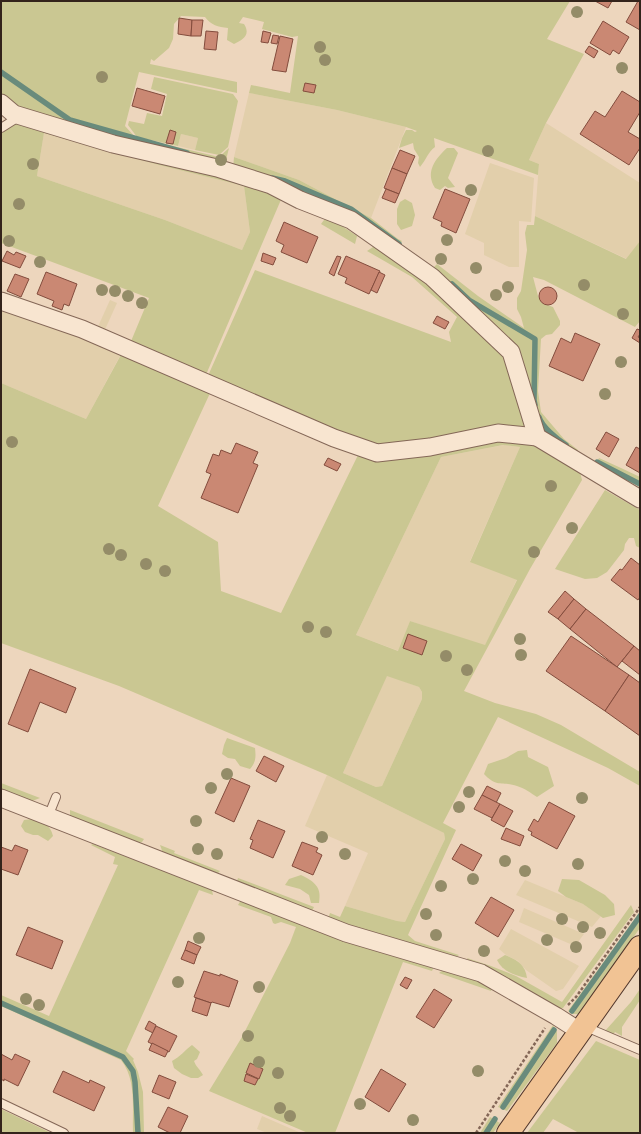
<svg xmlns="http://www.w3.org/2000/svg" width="641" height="1134" font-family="Bitter,serif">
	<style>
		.farmland { fill: #e2cfab }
		.green { fill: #cac792; fill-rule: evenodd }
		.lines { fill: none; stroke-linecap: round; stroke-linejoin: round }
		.stream { stroke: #698b7c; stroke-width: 5.5 }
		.building { fill: #ca8873; stroke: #834c3d }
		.lane-casing { stroke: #846757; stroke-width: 10 }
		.street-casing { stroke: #846757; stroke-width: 19 }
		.primary-casing { stroke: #51362b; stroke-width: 24 }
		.path { stroke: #846757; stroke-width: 2.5; stroke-dasharray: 3 2; stroke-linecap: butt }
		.lane { stroke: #f8e5d0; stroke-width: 8 }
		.street { stroke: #f8e5d0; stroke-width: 17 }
		.primary { stroke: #f1c394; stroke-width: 22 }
		.tree { fill: #948c68 }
	</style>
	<rect width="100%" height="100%" fill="#edd6bd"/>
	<g class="farmland">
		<polygon points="249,93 337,110 406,127 371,218 299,180 234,157"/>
		<polygon points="546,123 640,183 640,241 627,259 535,216 539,164 529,160"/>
		<polygon points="44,133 159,165 244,186 250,232 242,250 165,220 37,176"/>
		<polygon points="181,134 198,138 195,150 178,146"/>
		<polygon points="490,163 534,178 531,222 519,221 519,267 509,267 484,255 484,243 465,234"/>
		<polygon points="110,300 117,303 103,334 96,331"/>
		<polygon points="1,308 122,352 86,419 1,383"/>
		<polygon points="504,445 520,447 470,561 517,579 485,646 410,621 399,651 356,635 441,457"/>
		<polygon points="387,675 419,687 422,692 422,699 382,786 376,787 343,773"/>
		<polygon points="327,775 444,833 445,839 405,922 397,921 345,906 368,853 305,826"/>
		<polygon points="525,880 583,904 601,916 592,927 516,895"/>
		<polygon points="524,908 584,934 575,946 519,922"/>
		<polygon points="511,929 579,966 563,989 556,991 526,970 518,961 506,955 499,949"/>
		<polygon points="262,1116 301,1133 267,1133 257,1129"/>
	</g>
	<g class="green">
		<path d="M1,1h569l-23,38 37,15 -38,69 -17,37 10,4 -1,11 -104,-37 1,9c-7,5 -9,13 -15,20l-2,-4 1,-6 -5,-8 -1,-6 -14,5 3,-10 4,-8h6l3,2 2,-1 -11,-4 -69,-17 -88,-17 2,-8 39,8 8,-57 -6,1 -30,-8 2,-7 -21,-5 -4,6 5,1c7,11 -1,16 -10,20l-7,-4 1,-12c-10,-1 -17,-3 -23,-11l-24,-1 -7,8 -1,15 -4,9 -15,13 -3,-2 -1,5 87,18v11l-98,-21 -14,54 10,11 84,20 10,-9 -5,20 -201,-58 -22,-15z"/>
		<polygon points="154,77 233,94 238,101 228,147 219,155 195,150 198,138 181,134 178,146 137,137 128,125 129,121 144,124 147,113 162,116 167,94 151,89"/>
		<path d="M20,121l224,62 39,12 -78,182 -76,-31 20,-48 -148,-55v-112zM44,133l115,32 85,21 6,46 -8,18 -77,-30 -128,-44z"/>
		<path d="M447,148h7l4,5 -10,25 7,9 -7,1 -3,-2 -5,4 -5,-2c-10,-16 0,-29 12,-40z"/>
		<polygon points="234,157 299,180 371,218 398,239 402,241 396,249 233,169"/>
		<polygon points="405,199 412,203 415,215 412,226 401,230 397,224 397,209 400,202"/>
		<polygon points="327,216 357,236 355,244 321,224"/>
		<polygon points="535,216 626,259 640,241 640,321 635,327 544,280 533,277 538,296 542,303 553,307 560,321 560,325 552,334 546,335 541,339 538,391 541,412 564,439 578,450 575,456 553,441 541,428 526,378 430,271 437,264 478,296 524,328 521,317 517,309 517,298 521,291 527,250 525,233 527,225 534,225"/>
		<polygon points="373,247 378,247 418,273 482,328 511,366 534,434 385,447 364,444 207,378 255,270 451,342 449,332 457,317 412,277 367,251"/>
		<path d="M123,351l88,40 -53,115 60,36 3,49 60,22 78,-160 143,-13 28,4 50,28 2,8 -52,89 -66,122 31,12 41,11 25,11 79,47v14l-32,-18 -110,-51 -55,106 13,7 -48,105 7,6 44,14 -5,3 -126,-39 2,-6 10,4 5,-11 52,15 8,1 40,-83 -1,-6 -117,-58 -208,-89 -118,-43v-260l85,36zM503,445l17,2 -50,115 47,18 -32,65 -75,-24 -12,30 -42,-16 85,-178zM387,676l32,11 3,5v7l-40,87 -6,1 -33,-14z"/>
		<polygon points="599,458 621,468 640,477 640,490 638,489 639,486 605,469 595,466"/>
		<polygon points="605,490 640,510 640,548 636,546 634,538 629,538 625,544 624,550 607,572 597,578 585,579 555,569"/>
		<path d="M227,738l28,10c1,9 1,14 -5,21l-10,-3 -5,-7 -7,-1 -6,-4 2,-9z"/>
		<path d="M527,750l1,7 20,10 6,19 -17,11c-6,-4 -13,-9 -20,-11 -15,-5 -20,2 -33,-12l4,-10 18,-6 12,-7z"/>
		<polygon points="1,783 40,798 27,803 1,793"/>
		<polygon points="70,810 144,839 142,842 135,844 76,820 70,815"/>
		<path d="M32,819c11,3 18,5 21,17l-5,5 -10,-6h-5l-8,-3 -4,-6 3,-6z"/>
		<path d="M93,844l119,46 1,5 -14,-5 -73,161 8,8 -1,1 5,12 5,20 1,41h-11c-1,-24 4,-53 -12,-73l-120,-54v-11l48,21 69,-151 -5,-1 2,-7 -24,-12z"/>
		<polygon points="160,845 175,851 174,853 220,871 215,876 164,856"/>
		<path d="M301,875c14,7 21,12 18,28h-8l-2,-8 -9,-6 -15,-4 4,-6z"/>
		<polygon points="238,878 314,907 311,913 236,884"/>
		<polygon points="562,879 579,880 605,895 614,904 615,915 603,918 583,904 566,897 558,891"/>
		<polygon points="241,900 435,964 432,971 403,962 335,1133 308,1133 209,1091 242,1037 290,943 296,927 281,922 275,924 273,923 271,917 238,905"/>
		<polygon points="631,905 634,912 563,1008 560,1009 471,965 467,958 491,966 516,976 562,1002"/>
		<polygon points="638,915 640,916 640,928 578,1014 573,1014 568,1011"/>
		<path d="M505,955c12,5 20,9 22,23 -12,-2 -25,-7 -30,-18z"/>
		<polygon points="446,968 493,985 491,991 439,973"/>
		<polygon points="640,989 640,1000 622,1027 622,1036 615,1032 613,1035 605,1031 631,1002"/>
		<polygon points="553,1025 557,1032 557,1043 507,1111 498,1107"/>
		<polygon points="596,1041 640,1060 640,1133 579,1133 553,1119 543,1133 527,1133"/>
		<path d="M192,1045l8,7 -3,7 -3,2c2,6 6,8 9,14l-5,3h-7l-9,-4 -8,-6 -2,-7c8,-4 13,-11 20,-16z"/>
		<polygon points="1,1109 51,1133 1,1133"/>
		<polygon points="490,1117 500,1123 493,1133 480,1133"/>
	</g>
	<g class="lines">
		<g class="stream">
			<polyline points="1,72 70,120 187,153"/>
			<polyline points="272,178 285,181 351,209 399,244"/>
			<polyline points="452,284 469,300 535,339 534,400 535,405"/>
			<path d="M539,417c3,10 18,22 27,28"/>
			<polyline points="597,462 640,484"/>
			<polyline points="1,1003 123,1057 133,1071 135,1082 138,1133"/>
			<polyline points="572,1011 640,916"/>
			<polyline points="503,1107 554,1030"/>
			<polyline points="486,1133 495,1119"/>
		</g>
	</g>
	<g class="building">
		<polygon points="595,1 612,1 608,8"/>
		<polygon points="638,1 640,1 640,30 626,22"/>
		<polygon points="179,18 192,20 191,36 178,34"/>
		<polygon points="192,20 203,20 201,36 191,36"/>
		<polygon points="603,21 629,37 619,54 613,50 610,55 590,43"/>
		<polygon points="206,31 218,32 216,50 204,49"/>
		<polygon points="263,31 271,33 268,43 261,42"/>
		<polygon points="273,35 279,36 277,44 271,43"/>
		<polygon points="280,36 293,39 286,72 272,70"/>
		<polygon points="589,46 598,51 594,58 585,52"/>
		<polygon points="305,83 316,85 314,93 303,91"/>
		<polygon points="137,88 165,96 160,114 132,106"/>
		<polygon points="622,91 640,102 640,112 628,132 640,139 640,148 629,165 580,134 595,111 605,117"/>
		<polygon points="170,130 176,132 173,144 166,143"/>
		<polygon points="400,150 415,156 407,174 392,168"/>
		<polygon points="392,168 407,174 399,194 384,188"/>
		<polygon points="386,189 399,194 395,203 382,198"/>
		<polygon points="445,189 470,199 456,233 441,226 442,222 433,218"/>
		<polygon points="284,222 318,237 307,263 281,252 284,245 276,241"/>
		<polygon points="7,251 14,255 16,252 26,256 20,268 2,261"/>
		<polygon points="263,253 276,258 273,265 261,261"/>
		<polygon points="337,256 341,257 334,276 329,273"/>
		<polygon points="346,256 380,271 369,294 345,283 347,278 338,274"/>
		<polygon points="46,272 77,284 69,306 64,304 62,310 52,306 54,301 37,294"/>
		<polygon points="379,272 385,275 377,293 371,290"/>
		<polygon points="15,274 29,279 21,297 7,291"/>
		<circle cx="548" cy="296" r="9"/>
		<polygon points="437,316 449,322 445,329 433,323"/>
		<polygon points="637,329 640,330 640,334 638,337 640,338 640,343 632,338"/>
		<polygon points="575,333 600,344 583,381 549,366 561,338 571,343"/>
		<polygon points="606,432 619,439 609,457 596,449"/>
		<polygon points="236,443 258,452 253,463 258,465 238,513 201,498 211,474 206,472 213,454 219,456 221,450 231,454"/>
		<polygon points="636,447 640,449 640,473 626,465"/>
		<polygon points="328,458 341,464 337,471 324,465"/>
		<polygon points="631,558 640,565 640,597 638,600 611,580 620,569 622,570"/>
		<polygon points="565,591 574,599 558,619 548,612"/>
		<polygon points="574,599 586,609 570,629 558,619"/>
		<polygon points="586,609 634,646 617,667 570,629"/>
		<polygon points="408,634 427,641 422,655 403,648"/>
		<polygon points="571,636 629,675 605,711 546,671"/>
		<polygon points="634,646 640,651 640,675 622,661"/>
		<polygon points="30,669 76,688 66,713 40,702 28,732 8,724"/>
		<polygon points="629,675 640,683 640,736 605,711"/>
		<polygon points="264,756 284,766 276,782 256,771"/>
		<polygon points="231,778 250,786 234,822 215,813"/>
		<polygon points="487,786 501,793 496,803 482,795"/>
		<polygon points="482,795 500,804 492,818 474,809"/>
		<polygon points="549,802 575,816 557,849 531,835 532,832 528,830 534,819 538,822"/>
		<polygon points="500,804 513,811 504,827 491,820"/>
		<polygon points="258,820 285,831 273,858 250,848 253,840 250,839"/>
		<polygon points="506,828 524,836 520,846 501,839"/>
		<polygon points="302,842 318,848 316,852 322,855 313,875 292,866"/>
		<polygon points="461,844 482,855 473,871 452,859"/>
		<polygon points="15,845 28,850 18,875 1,869 1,847 12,851"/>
		<polygon points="491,897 514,910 498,937 475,923"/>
		<polygon points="28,927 63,941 52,969 16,955"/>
		<polygon points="188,941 201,947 197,955 185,950"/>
		<polygon points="185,950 197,955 194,964 181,959"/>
		<polygon points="204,971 220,976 220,974 238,981 229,1007 212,1002 211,1003 194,997"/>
		<polygon points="405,977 412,980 407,989 400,985"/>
		<polygon points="434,989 452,1000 434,1028 416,1017"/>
		<polygon points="196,998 211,1003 207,1016 192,1011"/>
		<polygon points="149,1021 156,1025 153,1033 145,1029"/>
		<polygon points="156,1026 177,1036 169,1052 148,1042"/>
		<polygon points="152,1043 168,1051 165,1057 149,1050"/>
		<polygon points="1,1054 12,1060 15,1054 30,1061 18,1086 4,1079 4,1081 1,1079"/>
		<polygon points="250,1063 263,1069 259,1079 246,1073"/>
		<polygon points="381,1069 406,1084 389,1112 365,1097"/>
		<polygon points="63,1071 89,1083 90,1080 105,1087 94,1111 53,1092"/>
		<polygon points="246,1074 258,1079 255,1085 244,1081"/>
		<polygon points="159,1075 176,1082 169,1099 152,1092"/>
		<polygon points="168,1107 188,1116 180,1133 170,1133 158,1127"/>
	</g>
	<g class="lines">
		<defs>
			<g id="lane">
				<polyline points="1,128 20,116"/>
				<polyline points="48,817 56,797"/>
				<polyline points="586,1027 640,1050"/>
				<polyline points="1,1103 64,1133"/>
			</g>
			<g id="street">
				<polyline points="1,103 14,114 113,144 217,168 271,185 300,200 351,220 432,277 511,352 537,437 640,499"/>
				<polyline points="1,301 82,329 334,438 377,453 430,447 498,433 537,437"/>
				<polyline points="1,798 346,933 481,973 556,1016 581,1032"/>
			</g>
			<polyline id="primary" points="508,1133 640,947"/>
		</defs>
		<use href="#lane" class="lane-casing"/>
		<use href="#street" class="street-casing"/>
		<use href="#primary" class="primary-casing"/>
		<g class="path">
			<polyline points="568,1005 576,997 640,907"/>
			<polyline points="476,1133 545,1028"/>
		</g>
		<use href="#lane" class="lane"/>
		<use href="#street" class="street"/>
		<use href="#primary" class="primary"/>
	</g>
	<g class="tree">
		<circle cx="577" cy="12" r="6"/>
		<circle cx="320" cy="47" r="6"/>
		<circle cx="325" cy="60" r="6"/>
		<circle cx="622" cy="68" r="6"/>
		<circle cx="102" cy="77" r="6"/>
		<circle cx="488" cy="151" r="6"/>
		<circle cx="221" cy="160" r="6"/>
		<circle cx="33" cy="164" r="6"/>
		<circle cx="471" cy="190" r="6"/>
		<circle cx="19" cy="204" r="6"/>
		<circle cx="447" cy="240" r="6"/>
		<circle cx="9" cy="241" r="6"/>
		<circle cx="441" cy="259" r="6"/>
		<circle cx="40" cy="262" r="6"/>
		<circle cx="476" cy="268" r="6"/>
		<circle cx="584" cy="285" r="6"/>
		<circle cx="508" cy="287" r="6"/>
		<circle cx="102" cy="290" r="6"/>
		<circle cx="115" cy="291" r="6"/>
		<circle cx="496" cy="295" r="6"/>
		<circle cx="128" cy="296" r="6"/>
		<circle cx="142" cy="303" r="6"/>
		<circle cx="623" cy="314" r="6"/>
		<circle cx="621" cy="362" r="6"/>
		<circle cx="605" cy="394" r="6"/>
		<circle cx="12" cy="442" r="6"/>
		<circle cx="551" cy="486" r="6"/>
		<circle cx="572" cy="528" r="6"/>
		<circle cx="109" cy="549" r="6"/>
		<circle cx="534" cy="552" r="6"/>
		<circle cx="121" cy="555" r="6"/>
		<circle cx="146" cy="564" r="6"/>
		<circle cx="165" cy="571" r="6"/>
		<circle cx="308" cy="627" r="6"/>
		<circle cx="326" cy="632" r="6"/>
		<circle cx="520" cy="639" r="6"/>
		<circle cx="521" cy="655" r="6"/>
		<circle cx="446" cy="656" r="6"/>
		<circle cx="467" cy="670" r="6"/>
		<circle cx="227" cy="774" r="6"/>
		<circle cx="211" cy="788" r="6"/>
		<circle cx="469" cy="792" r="6"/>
		<circle cx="582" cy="798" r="6"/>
		<circle cx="459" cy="807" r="6"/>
		<circle cx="196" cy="821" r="6"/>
		<circle cx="322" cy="837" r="6"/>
		<circle cx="198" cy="849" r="6"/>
		<circle cx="217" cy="854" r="6"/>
		<circle cx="345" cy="854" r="6"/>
		<circle cx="505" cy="861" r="6"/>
		<circle cx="578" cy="864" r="6"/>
		<circle cx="525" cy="871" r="6"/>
		<circle cx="473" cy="879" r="6"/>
		<circle cx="441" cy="886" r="6"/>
		<circle cx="426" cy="914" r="6"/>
		<circle cx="562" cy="919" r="6"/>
		<circle cx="583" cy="927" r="6"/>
		<circle cx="600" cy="933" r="6"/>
		<circle cx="436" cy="935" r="6"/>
		<circle cx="199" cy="938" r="6"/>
		<circle cx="547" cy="940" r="6"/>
		<circle cx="576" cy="947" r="6"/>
		<circle cx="484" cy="951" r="6"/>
		<circle cx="178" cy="982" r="6"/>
		<circle cx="259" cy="987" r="6"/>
		<circle cx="26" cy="999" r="6"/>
		<circle cx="39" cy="1005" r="6"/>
		<circle cx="248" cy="1036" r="6"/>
		<circle cx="259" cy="1062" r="6"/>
		<circle cx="478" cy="1071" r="6"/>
		<circle cx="278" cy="1073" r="6"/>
		<circle cx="360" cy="1104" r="6"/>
		<circle cx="280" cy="1108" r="6"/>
		<circle cx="290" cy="1116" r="6"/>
		<circle cx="413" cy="1120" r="6"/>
	</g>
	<rect width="641" height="1134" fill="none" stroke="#33231b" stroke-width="4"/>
</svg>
